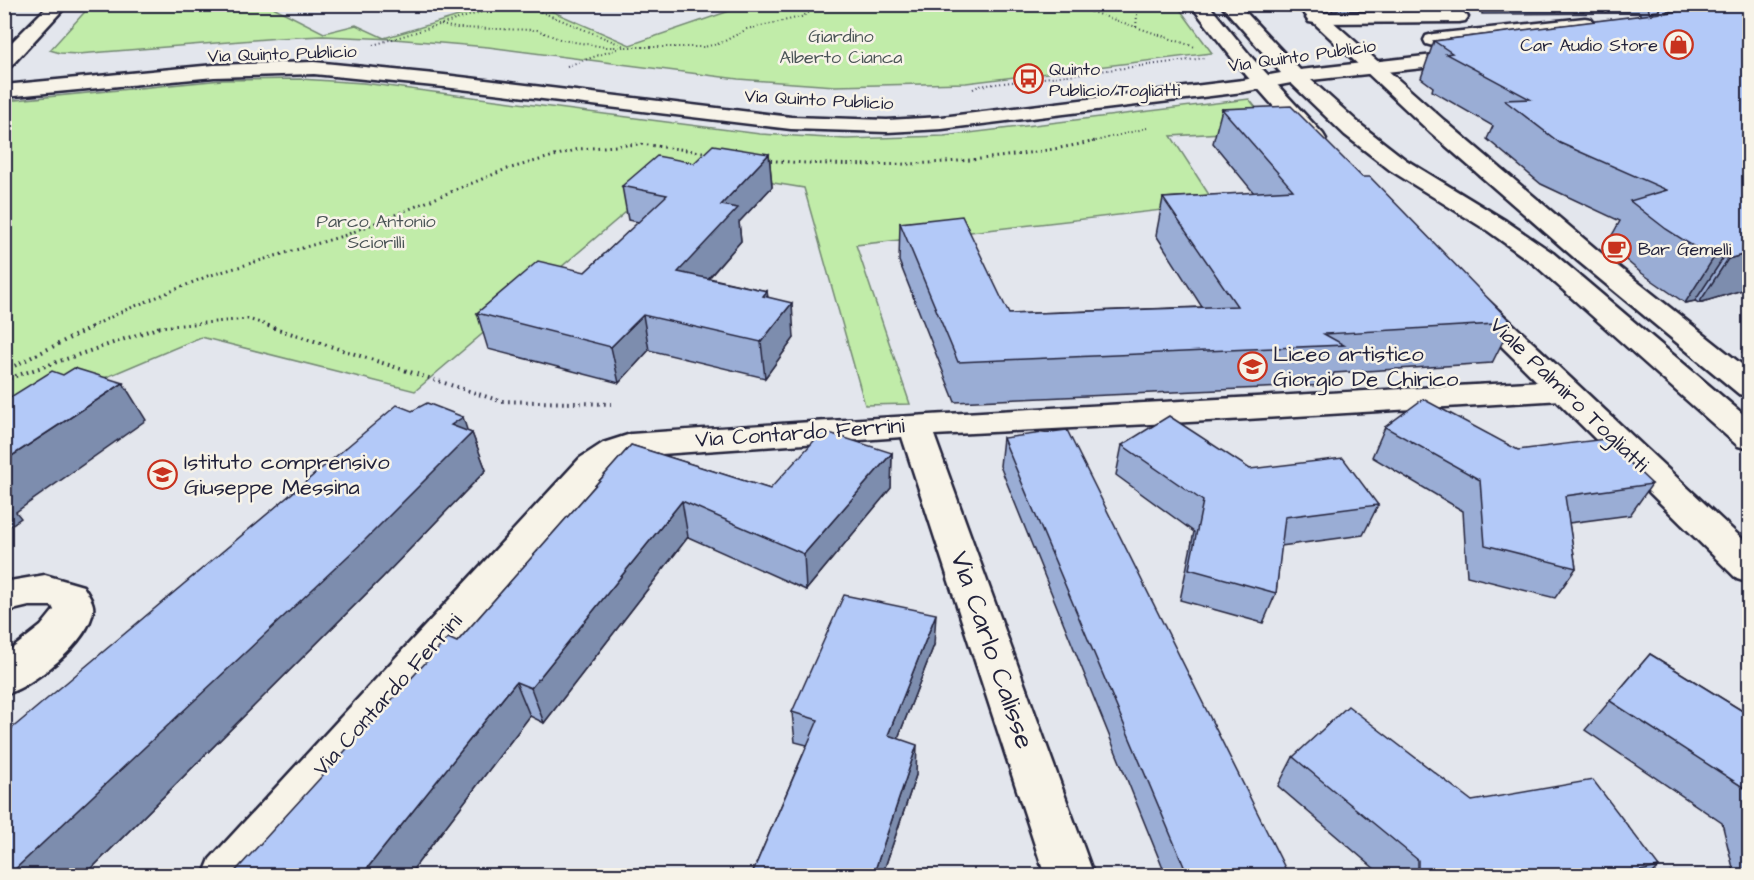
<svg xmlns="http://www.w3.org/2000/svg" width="1754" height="880" font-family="'Architects Daughter',sans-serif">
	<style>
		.green { fill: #c1eca9; stroke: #728772; stroke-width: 1.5 }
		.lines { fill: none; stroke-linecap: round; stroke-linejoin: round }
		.minor-casing { stroke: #22223b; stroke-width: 5 }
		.major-casing { stroke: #22223b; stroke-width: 5 }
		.path-far2 { stroke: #22223b; stroke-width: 2; stroke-dasharray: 1 3; stroke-linecap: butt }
		.path-far1 { stroke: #22223b; stroke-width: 3; stroke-dasharray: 1.5 4; stroke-linecap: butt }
		.path { stroke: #22223b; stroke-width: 4; stroke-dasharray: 1.5 4.5; stroke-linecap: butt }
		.minor { fill: #f7f3e8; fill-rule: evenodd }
		.major { fill: #f7f3e8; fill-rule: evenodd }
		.wall { fill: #9aadd5; stroke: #22223b; stroke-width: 1.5 }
		.shaded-wall { fill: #7d8dae; stroke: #22223b; stroke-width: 1.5 }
		.building { fill: #b3c9f8; stroke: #22223b; stroke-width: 1.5 }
		.labels { text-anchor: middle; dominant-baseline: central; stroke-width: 5; stroke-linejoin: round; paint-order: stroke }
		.far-park-label { font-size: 18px; fill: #4a5456; stroke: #f7f3e8 }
		.far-poi-label { font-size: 18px; fill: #22223b; stroke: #f7f3e8; text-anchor: start }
		.far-street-label { font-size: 18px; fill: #22223b; stroke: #f7f3e8 }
		.poi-label { font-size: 22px; fill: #22223b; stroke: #f7f3e8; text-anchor: start }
		.street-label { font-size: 22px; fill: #22223b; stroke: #f7f3e8 }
		.near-street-label { font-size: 27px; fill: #22223b; stroke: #f7f3e8 }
	</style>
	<rect width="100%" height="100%" fill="#e3e6ed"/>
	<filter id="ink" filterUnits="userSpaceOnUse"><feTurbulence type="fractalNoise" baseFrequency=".0167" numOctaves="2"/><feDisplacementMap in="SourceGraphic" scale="12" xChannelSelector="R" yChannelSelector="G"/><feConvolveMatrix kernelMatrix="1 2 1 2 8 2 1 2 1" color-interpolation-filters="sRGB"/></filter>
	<g filter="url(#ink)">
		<g class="green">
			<polygon points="92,4 269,5 324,33 356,25 384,38 496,5 535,4 630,45 747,5 1176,4 1212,53 966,83 835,86 738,79 488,47 394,39 323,36 279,38 78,54 60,53 50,50"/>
			<polygon points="300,79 363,83 760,134 846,139 944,136 1249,99 1274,130 1171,136 1215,204 856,245 910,404 865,405 804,188 736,177 672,173 415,391 201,337 5,420 5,101 222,80"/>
		</g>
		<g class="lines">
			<defs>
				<g id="minor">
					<polygon points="50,4 68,4 11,66 4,68 4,50"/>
					<polygon points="1220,4 1238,4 1300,70 1470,51 1477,53 1480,57 1477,61 1470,63 1311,80 1361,125 1406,160 1506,221 1553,253 1750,420 1750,449 1738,446 1535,265 1488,231 1390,170 1345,135 1291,83 1243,92 942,129 887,132 791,129 444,87 314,74 214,77 4,97 4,85 214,65 314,62 444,75 791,117 887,120 942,117 1243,80 1281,73"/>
					<polygon points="1436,4 1455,4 1468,17 1465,21 1459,22 1315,23 1309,22 1306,18 1309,14 1315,13 1443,12"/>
					<polygon points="1585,18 1591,19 1594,23 1591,27 1433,46 1426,44 1424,40 1426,36 1433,34"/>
					<path d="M1562,380l11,3 5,7 -5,7 -11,3 -315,19 -313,16 160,441h-49l-143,-439 -269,19 -16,8 -13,10 -345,402h-56l7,-17 370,-401 23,-15 28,-9c310,-22 621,-36 931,-54z"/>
					<path d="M45,575l38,11c4,7 12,17 10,25 -5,32 -60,75 -89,84v-40l37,-29 13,-16 -2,-4h-23l-25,6v-30z"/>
				</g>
				<g id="major">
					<polygon points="1190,4 1208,4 1253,59 1323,134 1326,139 1323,144 1315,146 1307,144 1239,67"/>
					<polygon points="1294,4 1313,4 1446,122 1596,249 1750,371 1750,397 1739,394 1578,261 1430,132"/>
					<polygon points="1474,295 1484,297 1750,546 1750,583 1737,579 1464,309 1460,303 1464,297"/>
				</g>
			</defs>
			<use href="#minor" class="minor-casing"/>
			<use href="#major" class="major-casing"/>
			<g class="path-far2">
				<polyline points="522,4 624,46"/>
				<polyline points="1068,4 1195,47"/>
				<polyline points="441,25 457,28 537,30 562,40 605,47 704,47 721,43 747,29 801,17 825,4"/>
				<polyline points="1136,27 1138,4"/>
				<polyline points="373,45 508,4"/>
				<polyline points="567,66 620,48"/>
				<polyline points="973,89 979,86 1205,58"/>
				<polyline points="1088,143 1147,128"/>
			</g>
			<g class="path-far1">
				<path d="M765,160c112,10 221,4 331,-19"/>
				<polyline points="91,327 123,311 208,276 346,235 504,170 579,149 640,144 710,153"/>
				<polyline points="159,327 248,319 273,327"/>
			</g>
			<g class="path">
				<polyline points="268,326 500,401 611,404"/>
				<polyline points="4,371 94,326"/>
				<polyline points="4,380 163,326"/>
			</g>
			<use href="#minor" class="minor"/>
			<use href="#major" class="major"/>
		</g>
		<g class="wall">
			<polygon points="1327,4 1440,4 1438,10 1333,11"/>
			<polygon points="1481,4 1732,4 1749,288 1699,303 1695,301 1685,303 1640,272 1607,244 1620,221 1541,184 1487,139 1493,126 1432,91 1433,87 1421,78 1434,41 1640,16 1640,13 1482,14"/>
			<polygon points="1222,109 1362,177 1512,323 1492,363 1334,373 1329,385 955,402 899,261 900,223 1009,314 1202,307 1156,235 1163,198 1254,193 1213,143"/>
			<polygon points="769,154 772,187 739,222 741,241 709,278 767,291 768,298 794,338 765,378 649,350 619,383 488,349 477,313 585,272 639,222 628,220 622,186 694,163"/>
			<polygon points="1749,341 1749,358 1742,352"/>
			<polygon points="412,411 472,433 486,470 383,577 84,876 4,876 4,735"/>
			<polygon points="1385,427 1518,450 1652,484 1630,515 1569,523 1576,568 1555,598 1467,576 1463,511 1372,457"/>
			<polygon points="1003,438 1289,876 1166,876 1000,466"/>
			<polygon points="631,445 770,489 892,453 891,488 806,590 688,537 544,723 530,716 408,876 231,876 457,642"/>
			<polygon points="1122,445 1250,469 1378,505 1363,535 1281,546 1276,593 1263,623 1180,600 1194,532 1116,475"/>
			<polygon points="934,645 898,738 916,775 882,876 751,876 807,745 795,742 792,712"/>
			<polygon points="1650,654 1749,715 1749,876 1735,876 1722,823 1585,730"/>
			<polygon points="1293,757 1472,801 1659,867 1650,876 1383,876 1278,786"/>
		</g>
		<g class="shaded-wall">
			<polygon points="1686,4 1690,4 1686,12 1660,13 1672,7"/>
			<polygon points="769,154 772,187 739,222 741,241 683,307 678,272 721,205"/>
			<polygon points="1749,253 1749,288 1699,303 1728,259"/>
			<polygon points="1724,257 1695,301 1685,303 1713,259"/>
			<polygon points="767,291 770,326 763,296"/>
			<polygon points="792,303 794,338 765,378 761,342"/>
			<polygon points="643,315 649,350 619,383 611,347"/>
			<polygon points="123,383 146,420 16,512 21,518 4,530 4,461"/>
			<polygon points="463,417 469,436 472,433 486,470 383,577 84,876 14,876 11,873 451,425"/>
			<polygon points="892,453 891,488 806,590 804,554"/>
			<polygon points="682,501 688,537 544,723 531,688"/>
			<polygon points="936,614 934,645 888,764 888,735"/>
			<polygon points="516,682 530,716 408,876 361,876"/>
			<polygon points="917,745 916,775 882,876 873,876"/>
		</g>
		<g class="building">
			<polygon points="1648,4 1686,4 1681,9 1671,10 1672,7 1660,8 1658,11 1649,12"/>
			<polygon points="1741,4 1749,4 1749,253 1728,259 1724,257 1713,259 1666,229 1630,201 1667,190 1560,143 1504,100 1530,99 1446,54 1452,53 1434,41 1660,13 1660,8 1672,7 1665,13"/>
			<polygon points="1291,106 1362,177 1370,177 1512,323 1324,334 1344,345 958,362 900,223 962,216 1009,314 1237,306 1163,198 1293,190 1222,109"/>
			<polygon points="713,145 769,154 721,205 738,208 678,272 767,291 763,296 792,303 761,342 643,315 611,347 477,313 538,261 585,272 667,195 622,186 657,156 694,163"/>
			<polygon points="74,368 123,383 4,461 4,399 6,400 52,371 63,375"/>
			<polygon points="1423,399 1518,450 1605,439 1652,484 1565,496 1576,568 1485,545 1480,480 1385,427"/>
			<polygon points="427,403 463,417 451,425 472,433 365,540 11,873 4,870 4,735 397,405 412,411"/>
			<polygon points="1169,416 1250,469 1343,458 1378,505 1285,517 1276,593 1189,569 1203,501 1122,445"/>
			<polygon points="1067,430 1289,876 1188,876 1003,438"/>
			<polygon points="823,431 892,453 804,554 682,501 531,688 516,682 361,876 231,876 448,638 457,642 631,445 770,489"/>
			<polygon points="844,595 936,614 888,735 917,745 873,876 751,876 818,720 792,712"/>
			<polygon points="1650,654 1749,715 1749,791 1610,701"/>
			<polygon points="1348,706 1472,801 1593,780 1659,867 1615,876 1418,876 1418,860 1293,757"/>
			<polygon points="574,872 574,876 553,876"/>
		</g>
	</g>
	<defs>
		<symbol id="shop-ring" viewBox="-11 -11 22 22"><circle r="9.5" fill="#f7f3e8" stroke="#c8321e" stroke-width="1.5"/><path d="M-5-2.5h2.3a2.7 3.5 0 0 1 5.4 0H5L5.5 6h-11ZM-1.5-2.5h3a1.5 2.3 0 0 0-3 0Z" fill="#c8321e"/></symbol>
		<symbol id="bus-ring" viewBox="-11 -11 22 22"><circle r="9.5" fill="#f7f3e8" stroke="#c8321e" stroke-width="1.5"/><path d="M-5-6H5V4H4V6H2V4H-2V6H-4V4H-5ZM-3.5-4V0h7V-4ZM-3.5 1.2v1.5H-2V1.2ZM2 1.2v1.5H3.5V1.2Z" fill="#c8321e"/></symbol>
		<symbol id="cafe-ring" viewBox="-11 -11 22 22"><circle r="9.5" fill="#f7f3e8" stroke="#c8321e" stroke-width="1.5"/><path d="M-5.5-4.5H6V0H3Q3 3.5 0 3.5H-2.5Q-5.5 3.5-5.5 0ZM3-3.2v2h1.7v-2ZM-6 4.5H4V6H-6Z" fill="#c8321e"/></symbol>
		<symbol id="school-ring" viewBox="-11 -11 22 22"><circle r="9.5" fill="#f7f3e8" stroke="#c8321e" stroke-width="1.5"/><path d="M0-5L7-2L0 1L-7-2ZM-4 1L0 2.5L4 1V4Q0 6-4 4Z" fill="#c8321e"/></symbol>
	</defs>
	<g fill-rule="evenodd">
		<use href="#shop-ring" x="1662" y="28" width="33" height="33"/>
		<use href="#bus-ring" x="1012" y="62" width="33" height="33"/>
		<use href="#cafe-ring" x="1600" y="232" width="33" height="33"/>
		<use href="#school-ring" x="1236" y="350" width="33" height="33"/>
		<use href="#school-ring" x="146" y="458" width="33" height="33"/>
	</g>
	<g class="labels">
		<g class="far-park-label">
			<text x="841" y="36">Giardino<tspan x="841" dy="21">Alberto Cianca</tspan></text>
			<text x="376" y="221">Parco Antonio<tspan x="376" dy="21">Sciorilli</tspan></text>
		</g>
		<g class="far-poi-label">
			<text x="1658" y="45" text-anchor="end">Car Audio Store</text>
			<text x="1049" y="69">Quinto<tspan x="1049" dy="21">Publicio/Togliatti</tspan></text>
			<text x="1638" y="249">Bar Gemelli</text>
		</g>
		<g class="far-street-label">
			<text transform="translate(282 54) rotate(-2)">Via Quinto Publicio</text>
			<text transform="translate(1302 56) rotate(-8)">Via Quinto Publicio</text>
			<text transform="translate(819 100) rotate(3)">Via Quinto Publicio</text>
		</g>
		<g class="poi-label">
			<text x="1273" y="354">Liceo artistico<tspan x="1273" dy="25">Giorgio De Chirico</tspan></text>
			<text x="184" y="462">Istituto comprensivo<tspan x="184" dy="25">Giuseppe Messina</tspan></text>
		</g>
		<g class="street-label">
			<text transform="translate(1569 395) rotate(44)">Viale Palmiro Togliatti</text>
			<text transform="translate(800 433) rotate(-4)">Via Contardo Ferrini</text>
			<text transform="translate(388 695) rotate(-48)">Via Contardo Ferrini</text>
		</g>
		<g class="near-street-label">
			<text transform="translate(992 650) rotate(71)">Via Carlo Calisse</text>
		</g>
	</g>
	<rect width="1754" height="880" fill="none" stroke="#f7f3e8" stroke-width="24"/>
	<rect x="12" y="12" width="1730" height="856" fill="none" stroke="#22223b" stroke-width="2" filter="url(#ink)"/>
</svg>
